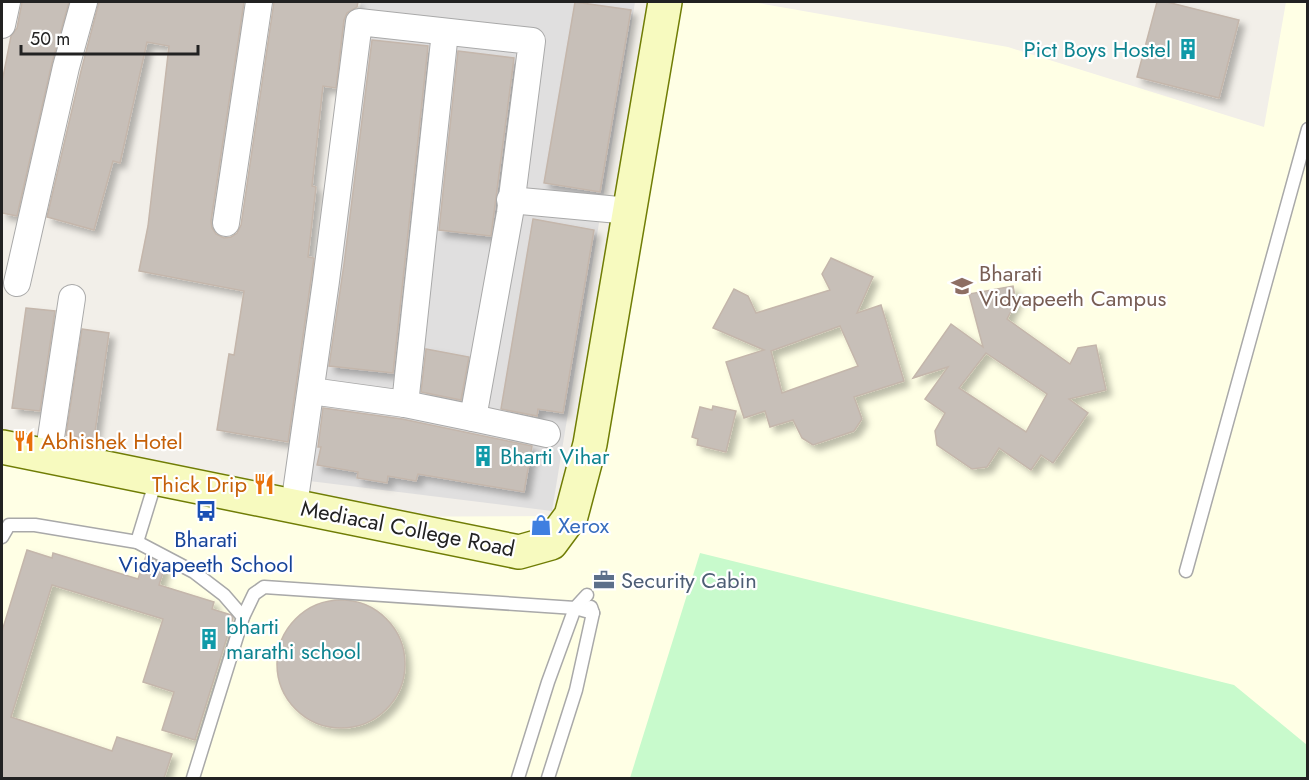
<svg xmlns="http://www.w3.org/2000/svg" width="1309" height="780" font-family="Jost,sans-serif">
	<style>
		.residential { fill: #e0dfdf }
		.education { fill: #ffffe5 }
		.park { fill: #c8facc }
		.building { fill: #c7bfb8; stroke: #c4b6ab; stroke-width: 1.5; fill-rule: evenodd; filter: url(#shadow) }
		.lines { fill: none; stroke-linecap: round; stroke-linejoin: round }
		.lane-casing { stroke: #a9a9a9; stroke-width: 15 }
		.street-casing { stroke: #a9a9a9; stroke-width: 28 }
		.secondary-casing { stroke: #707d05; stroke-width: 36 }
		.lane { stroke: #fff; stroke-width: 12 }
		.street { stroke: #fff; stroke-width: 26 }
		.secondary { stroke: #f7fabf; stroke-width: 33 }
		.labels { text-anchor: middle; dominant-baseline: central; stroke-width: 4.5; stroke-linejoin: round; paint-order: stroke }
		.culture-label { font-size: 22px; fill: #0d838f; stroke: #fff; text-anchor: start }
		.education-label { font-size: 22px; fill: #785e54; stroke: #fff; text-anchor: start }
		.food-label { font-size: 22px; fill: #c56008; stroke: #fff; text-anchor: start }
		.shop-label { font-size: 22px; fill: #366cbe; stroke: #fff; text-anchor: start }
		.street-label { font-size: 22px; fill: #222; stroke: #fff }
		.transit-label { font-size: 22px; fill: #164399; stroke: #fff }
		.service-label { font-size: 22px; fill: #4e5e75; stroke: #fff; text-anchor: start }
	</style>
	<defs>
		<filter id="shadow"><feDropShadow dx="5.5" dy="5.5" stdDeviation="3" flood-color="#0004"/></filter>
	</defs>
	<rect width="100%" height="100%" fill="#f2efe9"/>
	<polygon class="residential" points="361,2 635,2 552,511 285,478"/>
	<polygon class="education" points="665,2 752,2 1008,47 1264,127 1286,2 1307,2 1307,778 2,778 2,447 344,517 571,516"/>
	<polygon class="park" points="700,553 1234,685 1307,745 1307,778 630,778"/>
	<g class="building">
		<polygon points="22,2 69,2 52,63 17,216 2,213 2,82 11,36 17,28"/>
		<polygon points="99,2 244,2 211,221 212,228 216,234 224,238 231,237 237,233 241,225 274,2 358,2 357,7 347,13 344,20 336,88 323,86 312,186 316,187 308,257 314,258 288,442 217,430 229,354 234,355 244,291 139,271 148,226 169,46 147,42 120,163 113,161 94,230 47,217 81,71"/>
		<polygon points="575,2 631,10 600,192 544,183"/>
		<polygon points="1157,2 1167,2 1239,20 1219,98 1137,77"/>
		<polygon points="372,40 428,46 393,373 329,366 344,264"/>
		<polygon points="458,51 514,58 491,236 439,230"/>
		<polygon points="533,219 594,230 563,413 538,409 537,416 501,409"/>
		<path d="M831,258l42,19 -16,36 24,-8 23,76 -50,16 8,22 -8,12 -41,14 -11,-7 -9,-18 -23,7 -5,-16 -21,7 -18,-56 38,-12 -51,-22 21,-39 14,7 8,17 74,-23 -8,-16zM840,326l18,40 -76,27 -11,-42z"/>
		<path d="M1013,286l3,16 -9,17 63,45 8,-16 18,-3 10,45 -37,9 19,14 -35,50 -12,-8 -10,15 -32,-22 -12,19 -15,2 -35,-24 -2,-14 10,-18 -20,-14 23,-32 -35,11 38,-54 32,23 -14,-53zM986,353l61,41 -21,38 -67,-44z"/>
		<polygon points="26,308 55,311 40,411 12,408"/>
		<polygon points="82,329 109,333 94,439 66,435"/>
		<polygon points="426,349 469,357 461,400 421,392"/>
		<polygon points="713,406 736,411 726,452 697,445 698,439 692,437 700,407 712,410"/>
		<polygon points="323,408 402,419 532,446 524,492 418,474 416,481 388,476 387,483 357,478 358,472 317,465 321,447 318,447"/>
		<polygon points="27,550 52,558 53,553 138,579 146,556 165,566 159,585 214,602 212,609 231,615 233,618 195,740 162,730 174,692 143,682 163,619 52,585 11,717 112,751 117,737 172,754 164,778 2,778 2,631"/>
		<circle cx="341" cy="664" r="64"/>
	</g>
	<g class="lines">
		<defs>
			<g id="lane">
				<polyline points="2,537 9,525 35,525 137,542 194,572 224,595 243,617 193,778"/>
				<polyline points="137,542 156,480"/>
				<polyline points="1186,571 1308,129"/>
				<polyline points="243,617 254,594 264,587 575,608 593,613"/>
				<polyline points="518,778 548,682 575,608 587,595"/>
				<polyline points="548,778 576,690 593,613 591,607"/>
			</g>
			<g id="street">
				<polyline points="2,25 7,2"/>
				<polyline points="510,200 630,211"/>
				<polyline points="226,223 259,2"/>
				<polyline points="17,283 66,67 84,2"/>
				<polyline points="405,404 445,32"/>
				<polyline points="473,418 547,434"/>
				<polyline points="48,457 72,298"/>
				<polyline points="294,506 326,281 359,22 532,41 510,213 473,418 405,404 311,391"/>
			</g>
			<polyline id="secondary" points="2,447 519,552 551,543 571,516 590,444 665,2"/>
		</defs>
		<use href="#lane" class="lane-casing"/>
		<use href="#street" class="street-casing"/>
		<use href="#secondary" class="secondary-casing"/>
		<use href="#lane" class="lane"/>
		<use href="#street" class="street"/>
		<use href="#secondary" class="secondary"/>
	</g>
	<defs>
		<symbol id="building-bare" viewBox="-9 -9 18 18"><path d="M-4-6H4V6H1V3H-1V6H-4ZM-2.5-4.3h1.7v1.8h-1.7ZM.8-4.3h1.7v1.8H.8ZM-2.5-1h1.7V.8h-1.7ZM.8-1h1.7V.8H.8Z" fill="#0f9aa8" stroke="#fff" stroke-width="2.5" paint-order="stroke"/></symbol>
		<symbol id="university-bare" viewBox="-9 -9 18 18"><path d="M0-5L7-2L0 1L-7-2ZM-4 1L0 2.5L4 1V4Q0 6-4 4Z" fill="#8d6e63" stroke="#fff" stroke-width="2.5" paint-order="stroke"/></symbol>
		<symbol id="restaurant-bare" viewBox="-9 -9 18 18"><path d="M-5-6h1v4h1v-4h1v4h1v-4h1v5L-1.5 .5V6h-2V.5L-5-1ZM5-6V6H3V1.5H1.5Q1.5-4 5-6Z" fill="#e8710a" stroke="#fff" stroke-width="2.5" paint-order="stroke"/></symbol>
		<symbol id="bus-bare" viewBox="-9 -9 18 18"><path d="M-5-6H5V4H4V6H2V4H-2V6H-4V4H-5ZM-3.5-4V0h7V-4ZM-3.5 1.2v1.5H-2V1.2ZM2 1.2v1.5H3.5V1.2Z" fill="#1a4fb4" stroke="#fff" stroke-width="2.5" paint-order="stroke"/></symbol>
		<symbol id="shop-bare" viewBox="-9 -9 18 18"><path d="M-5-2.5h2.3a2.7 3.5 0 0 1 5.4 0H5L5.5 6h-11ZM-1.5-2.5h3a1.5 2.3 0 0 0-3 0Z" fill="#3f7fe0" stroke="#fff" stroke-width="2.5" paint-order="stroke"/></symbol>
		<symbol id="office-bare" viewBox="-9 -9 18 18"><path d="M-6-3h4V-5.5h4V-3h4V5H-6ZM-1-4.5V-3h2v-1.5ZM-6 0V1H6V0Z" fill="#5c6f8a" stroke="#fff" stroke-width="2.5" paint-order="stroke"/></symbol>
	</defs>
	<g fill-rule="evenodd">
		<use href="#building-bare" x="1173" y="34" width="30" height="30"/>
		<use href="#university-bare" x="947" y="271" width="30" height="30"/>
		<use href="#restaurant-bare" x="9" y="426" width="30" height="30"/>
		<use href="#building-bare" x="468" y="441" width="30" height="30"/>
		<use href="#restaurant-bare" x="249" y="469" width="30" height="30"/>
		<use href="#bus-bare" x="191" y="496" width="30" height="30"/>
		<use href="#shop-bare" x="526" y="510" width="30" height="30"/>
		<use href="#office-bare" x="589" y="565" width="30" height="30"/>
		<use href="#building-bare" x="194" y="624" width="30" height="30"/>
	</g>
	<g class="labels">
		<g class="culture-label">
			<text x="1171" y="49" text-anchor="end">Pict Boys Hostel</text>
			<text x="500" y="456">Bharti Vihar</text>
			<text x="226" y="626">bharti<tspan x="226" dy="25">marathi school</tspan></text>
		</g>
		<g class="education-label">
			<text x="979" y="273">Bharati<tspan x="979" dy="25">Vidyapeeth Campus</tspan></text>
		</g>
		<g class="food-label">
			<text x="41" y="441">Abhishek Hotel</text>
			<text x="247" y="484" text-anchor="end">Thick Drip</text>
		</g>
		<g class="shop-label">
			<text x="558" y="525">Xerox</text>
		</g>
		<g class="street-label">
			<text transform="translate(408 528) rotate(11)">Mediacal College Road</text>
		</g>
		<g class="transit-label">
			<text x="206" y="539">Bharati<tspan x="206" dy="25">Vidyapeeth School</tspan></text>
		</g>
		<g class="service-label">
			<text x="621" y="580">Security Cabin</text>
		</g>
	</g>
	<rect width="1309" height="780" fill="none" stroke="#222222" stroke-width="6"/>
	<path d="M21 45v9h177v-9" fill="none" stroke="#222222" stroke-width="3"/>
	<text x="30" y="45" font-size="18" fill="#222222" stroke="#ffffff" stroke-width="4.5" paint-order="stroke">50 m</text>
</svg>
